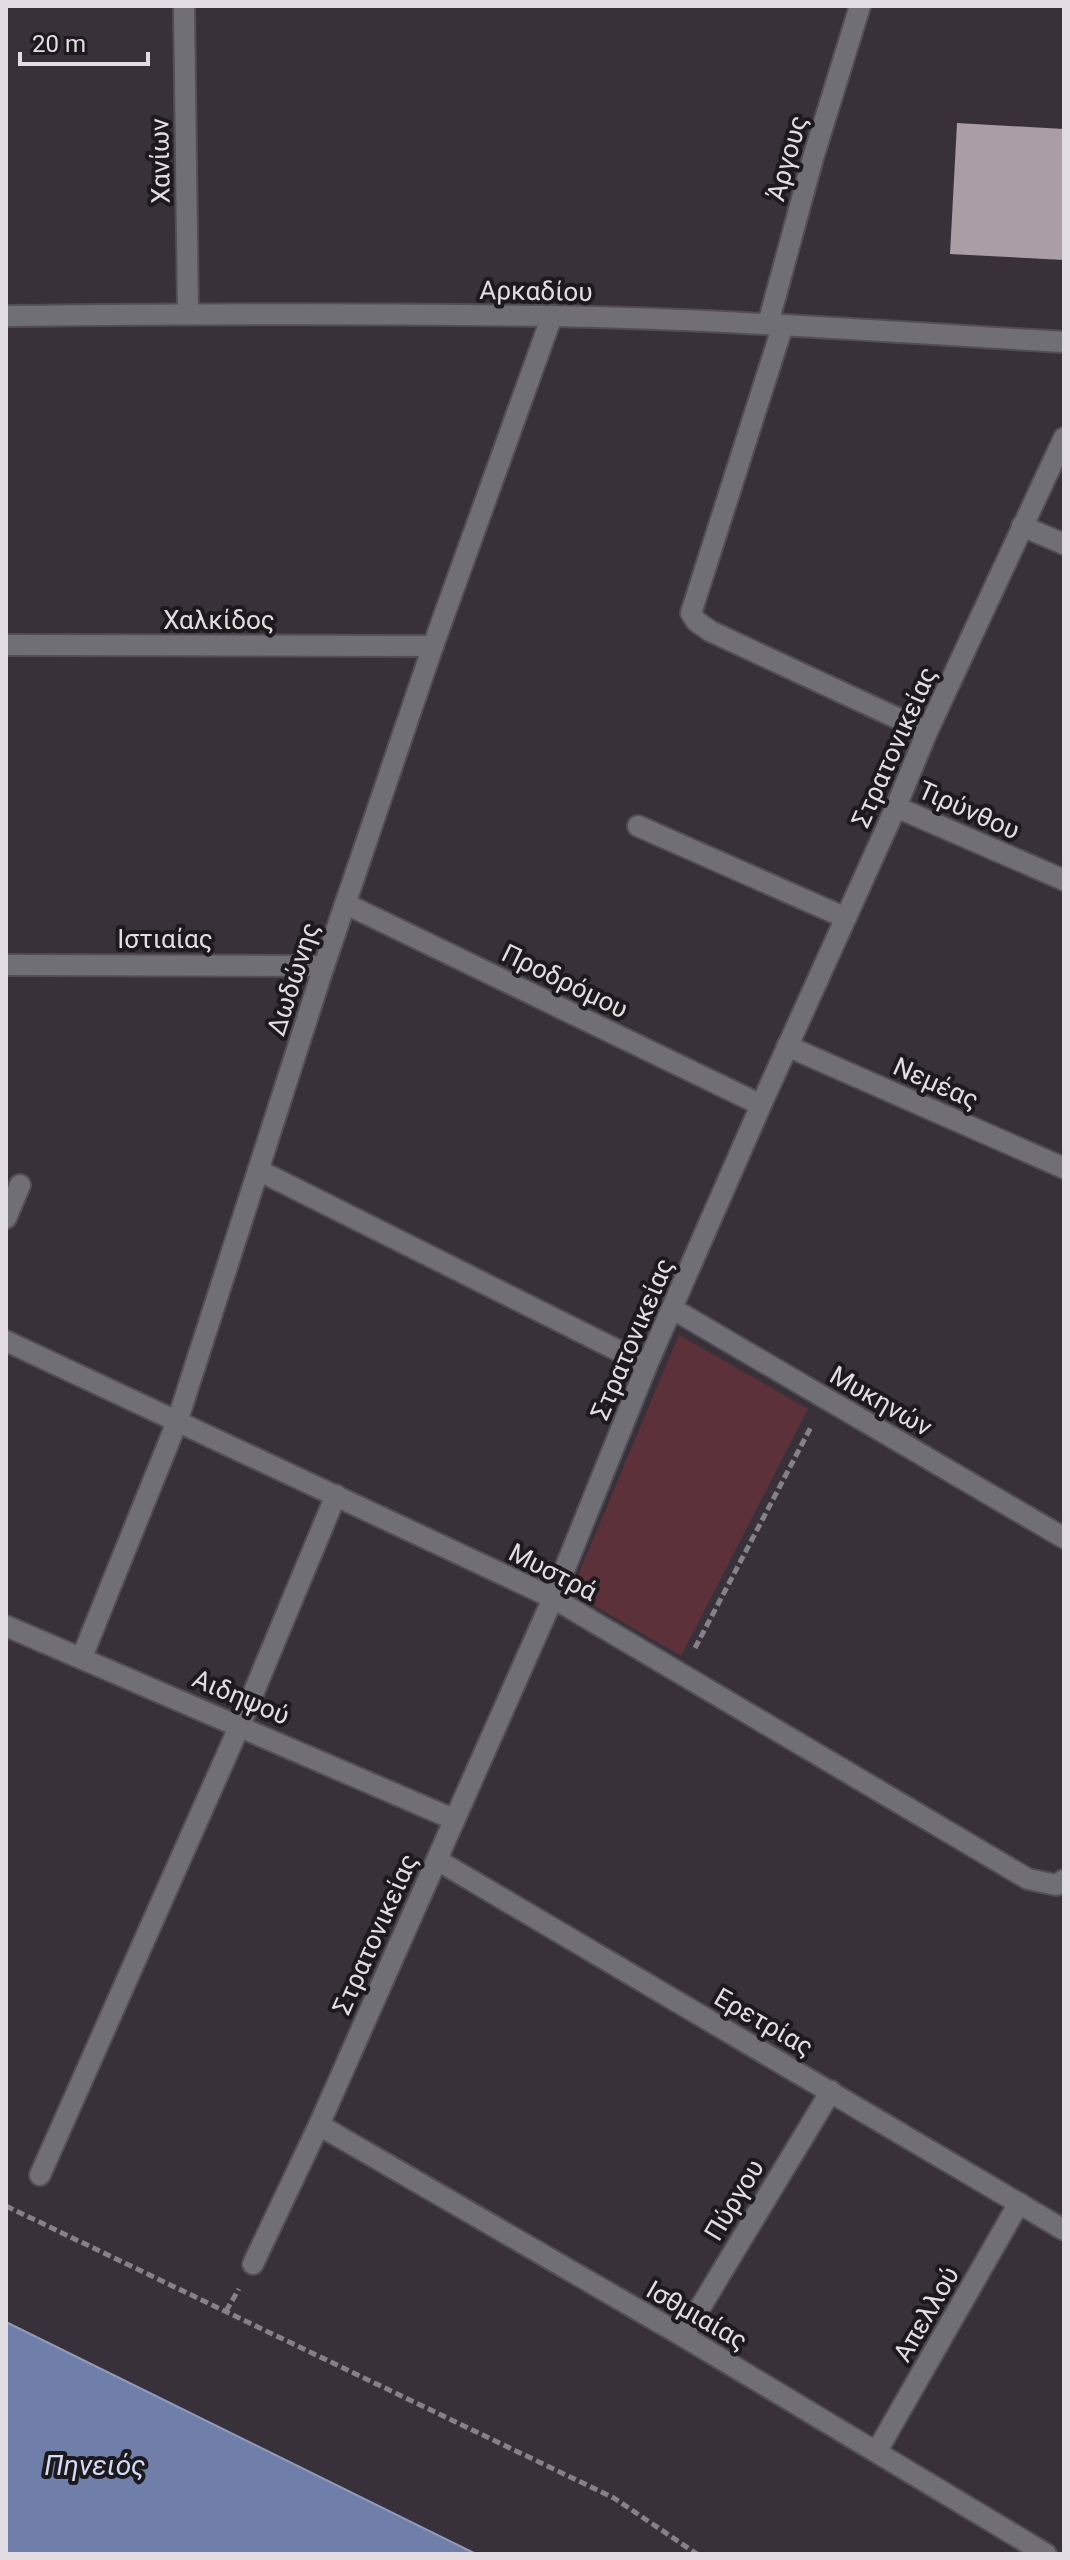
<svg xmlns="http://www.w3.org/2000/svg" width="1070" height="2560" font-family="Roboto,sans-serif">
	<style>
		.green { fill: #5c313a }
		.water { fill: #707fa9; stroke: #929bba; stroke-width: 2 }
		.building { fill: #aa9da4 }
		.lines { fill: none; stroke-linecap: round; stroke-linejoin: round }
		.minor-casing { stroke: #534d55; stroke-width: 24 }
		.path { stroke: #868087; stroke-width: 5; stroke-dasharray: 8 4; stroke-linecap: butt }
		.minor { stroke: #706f75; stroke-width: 20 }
		.labels { text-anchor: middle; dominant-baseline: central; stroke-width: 8; stroke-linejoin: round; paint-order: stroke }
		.street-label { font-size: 26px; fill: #e1dde2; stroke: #1d1a1e }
		.water-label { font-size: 28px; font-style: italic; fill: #d2dcf7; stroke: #1d1a1e }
	</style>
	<rect width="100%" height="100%" fill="#38313a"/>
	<polygon class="green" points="679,1335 808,1409 681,1656 571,1592"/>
	<polygon class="water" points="6,2322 476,2554 6,2554"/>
	<polygon class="building" points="957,123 1064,129 1064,260 950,254"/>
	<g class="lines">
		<defs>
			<g id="minor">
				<polyline points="184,6 188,314"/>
				<path d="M6,316c181,-2 363,-3 544,0 172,3 343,16 514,26"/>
				<polyline points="768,324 813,158 860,6"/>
				<polyline points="783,325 691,613 696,621 710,631 927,732"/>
				<polyline points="1022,526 1064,544"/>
				<polyline points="6,645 433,646"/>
				<polyline points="896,807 1064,880"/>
				<polyline points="638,826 846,918"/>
				<polyline points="346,904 761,1105"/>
				<polyline points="6,965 324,966"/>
				<polyline points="787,1046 1064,1168"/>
				<polyline points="258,1170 647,1365"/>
				<polyline points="6,1218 20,1185"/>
				<polyline points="673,1309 1064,1538"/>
				<polyline points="6,1341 553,1598 1028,1879 1056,1885 1064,1880"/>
				<polyline points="6,1626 453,1819"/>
				<polyline points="82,1657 177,1422 324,966 433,646 552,316"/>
				<polyline points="437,1860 1064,2230"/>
				<polyline points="319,2125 683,2336 1046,2554"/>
				<polyline points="40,2175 240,1725 336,1495"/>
				<polyline points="253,2264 319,2125 553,1598 647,1365 761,1105 896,807 927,732 1064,438"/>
				<polyline points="683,2336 831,2091"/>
				<polyline points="877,2451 1019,2203"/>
			</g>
		</defs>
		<use href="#minor" class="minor-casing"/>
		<g class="path">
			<polyline points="695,1648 811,1427"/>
			<polyline points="6,2206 614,2498 697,2554"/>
			<polyline points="226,2311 239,2289"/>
		</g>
		<use href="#minor" class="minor"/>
	</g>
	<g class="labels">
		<g class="street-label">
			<text transform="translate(787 158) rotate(-74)">Άργους</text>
			<text transform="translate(160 161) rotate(-91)">Χανίων</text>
			<text transform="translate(536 291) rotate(1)">Αρκαδίου</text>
			<text x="219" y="620">Χαλκίδος</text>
			<text transform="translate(894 747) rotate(-66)">Στρατονικείας</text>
			<text transform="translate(969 810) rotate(24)">Τιρύνθου</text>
			<text x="165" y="939">Ιστιαίας</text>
			<text transform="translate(293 979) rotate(-72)">Δωδώνης</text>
			<text transform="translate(565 981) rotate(26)">Προδρόμου</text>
			<text transform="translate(936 1083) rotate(24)">Νεμέας</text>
			<text transform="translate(632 1339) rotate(-67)">Στρατονικείας</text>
			<text transform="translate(881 1401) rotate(30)">Μυκηνών</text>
			<text transform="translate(553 1572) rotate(27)">Μυστρά</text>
			<text transform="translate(241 1697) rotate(23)">Αιδηψού</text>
			<text transform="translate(375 1934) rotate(-66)">Στρατονικείας</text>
			<text transform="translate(764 2022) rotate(30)">Ερετρίας</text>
			<text transform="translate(734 2200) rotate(-59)">Πύργου</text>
			<text transform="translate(926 2314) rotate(-60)">Απελλού</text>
			<text transform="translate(697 2315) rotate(30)">Ισθμιαίας</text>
		</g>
		<g class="water-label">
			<text x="95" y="2465">Πηνειός</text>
		</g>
	</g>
	<rect width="1070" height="2560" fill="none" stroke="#e1dde2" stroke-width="16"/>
	<path d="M20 52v12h128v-12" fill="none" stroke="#e1dde2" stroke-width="4"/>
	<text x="32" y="52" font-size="24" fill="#e1dde2" stroke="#1d1a1e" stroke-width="6" paint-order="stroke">20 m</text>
</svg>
